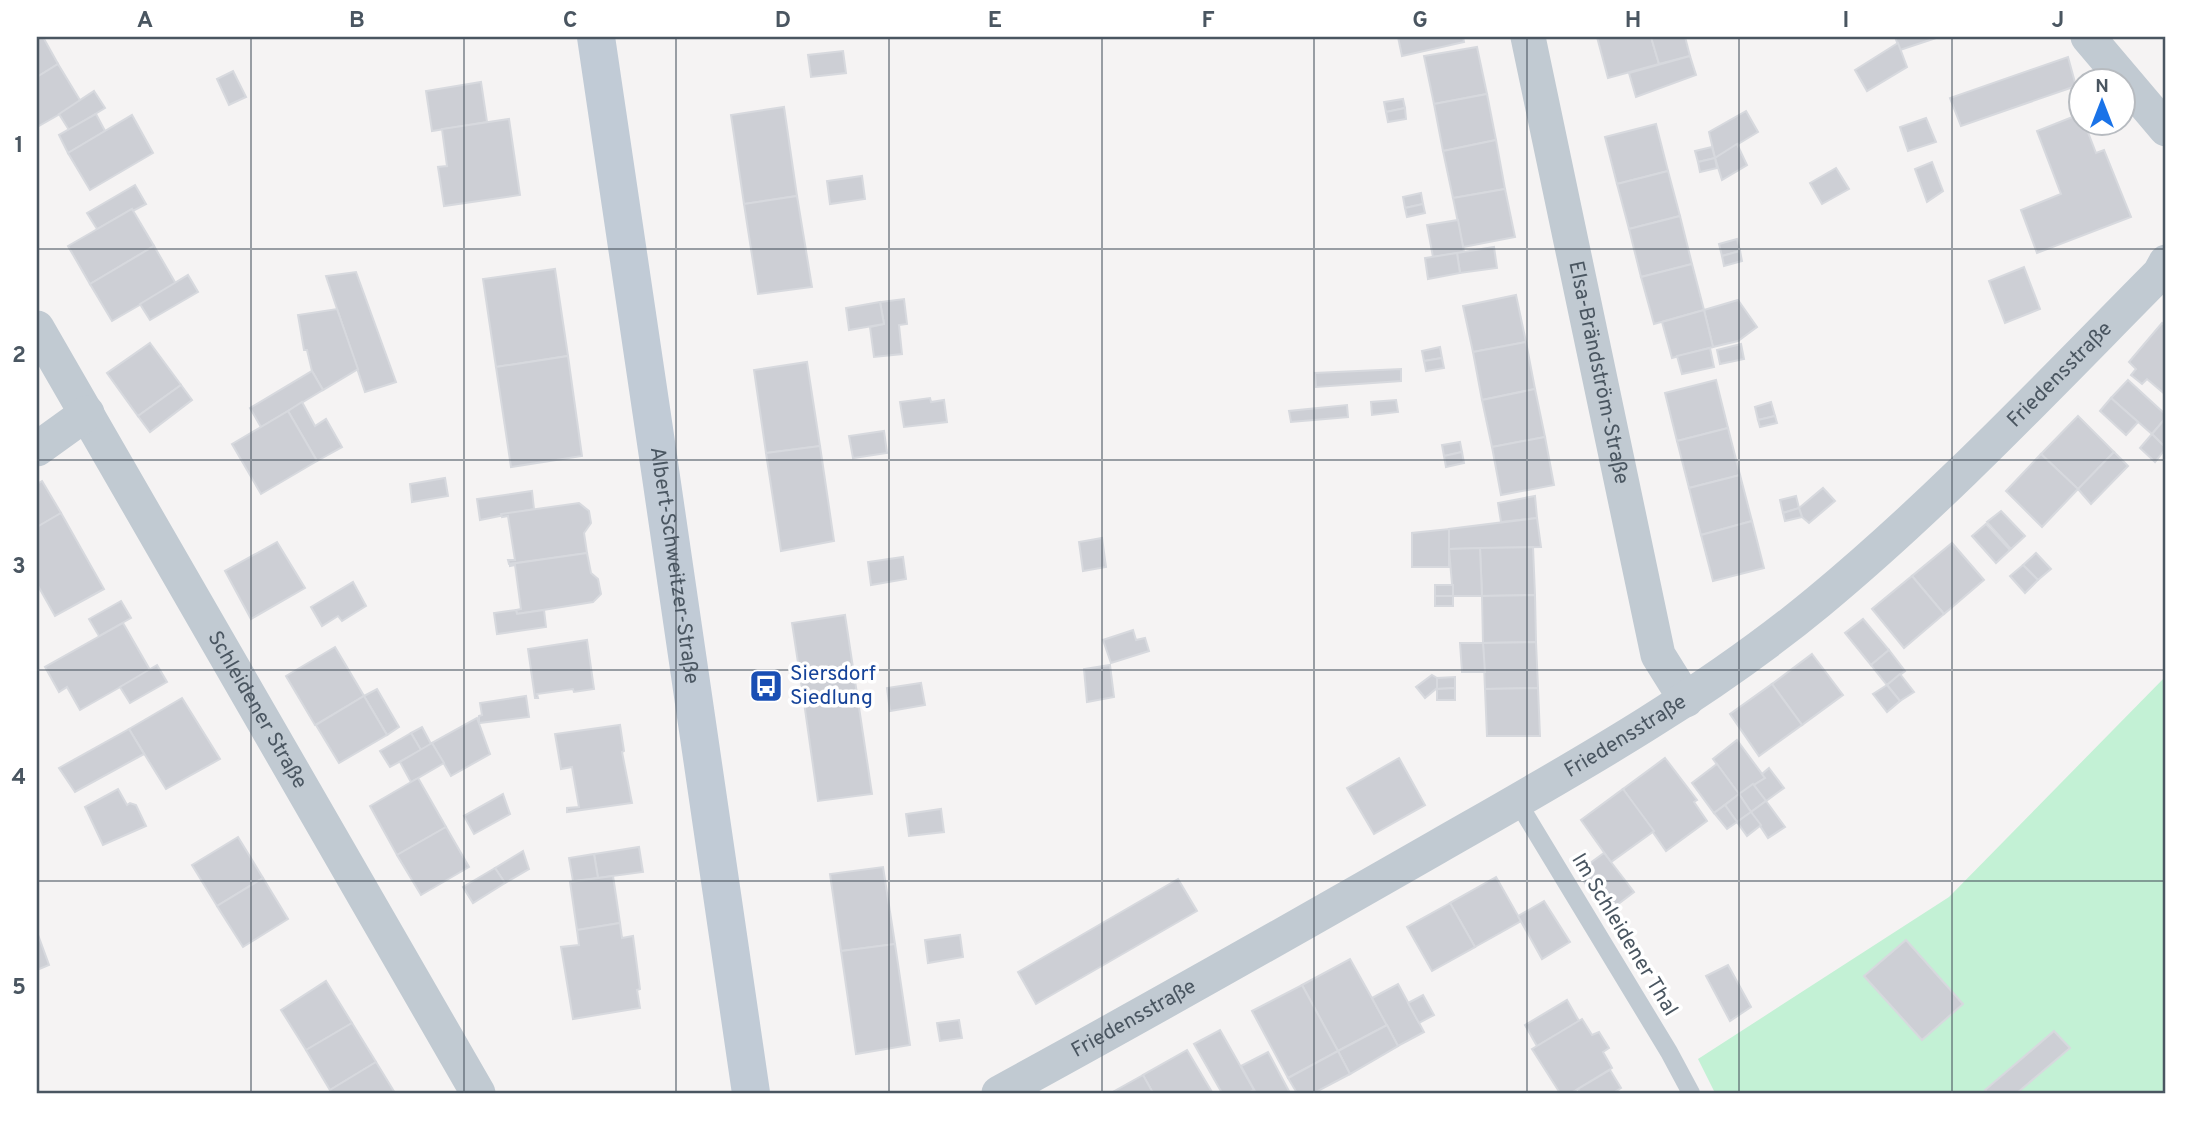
<svg xmlns="http://www.w3.org/2000/svg" width="2203" height="1130" font-family="Overpass,sans-serif">
	<style>
		.green { fill: #c3f1d5 }
		.building { fill: #cdcfd5; stroke: #d7d9de; stroke-width: 2 }
		.lines { fill: none; stroke-linecap: round; stroke-linejoin: round }
		.lane { stroke: #c1cad2; stroke-width: 18 }
		.street { stroke: #c1cad2; stroke-width: 35 }
		.secondary { stroke: #c1cbd6; stroke-width: 38 }
		.grid { fill: none; stroke: #4a5661; stroke-width: 2; stroke-opacity: 0.55 }
		.labels { text-anchor: middle; dominant-baseline: central; stroke-width: 7; stroke-linejoin: round; paint-order: stroke }
		.street-label { font-size: 21px; fill: #4a5661; stroke: #fff }
		.transit-label { font-size: 21px; fill: #164399; stroke: #fff; text-anchor: start }
		.neatline { fill: none; stroke: #4a5661; stroke-width: 2.5 }
		.grid-label { font-size: 23px; text-anchor: middle; font-weight: bold; fill: #4a5661 }
	</style>
	<rect width="100%" height="100%" fill="#f5f3f3"/>
	<polygon class="green" points="2166,676 2166,1093 1715,1093 1698,1059 1949,897"/>
	<g class="building">
		<polygon points="37,37 43,37 58,64 37,77"/>
		<polygon points="1398,37 1463,37 1464,42 1402,56"/>
		<polygon points="1597,37 1651,37 1659,64 1608,78"/>
		<polygon points="1651,37 1685,37 1690,56 1659,64"/>
		<polygon points="1895,37 1939,37 1900,50"/>
		<polygon points="1898,43 1907,67 1867,91 1855,70"/>
		<polygon points="1477,47 1487,94 1434,104 1424,56"/>
		<polygon points="843,51 846,73 811,77 808,55"/>
		<polygon points="1690,56 1696,75 1636,97 1629,73"/>
		<polygon points="2068,57 2076,86 1961,126 1950,98"/>
		<polygon points="58,64 81,102 37,127 37,77"/>
		<polygon points="233,71 246,97 229,105 217,79"/>
		<polygon points="481,82 487,122 432,131 426,91"/>
		<polygon points="94,91 105,108 69,130 59,114"/>
		<polygon points="1487,94 1496,140 1443,151 1434,104"/>
		<polygon points="1403,99 1405,108 1386,112 1384,102"/>
		<polygon points="784,107 797,196 744,204 731,115"/>
		<polygon points="1405,108 1406,119 1388,122 1386,112"/>
		<polygon points="1746,111 1758,132 1715,158 1709,132"/>
		<polygon points="96,114 105,131 68,153 59,135"/>
		<polygon points="2080,114 2080,122 2084,122 2096,153 2104,150 2131,217 2037,253 2021,210 2061,194 2037,131"/>
		<polygon points="132,115 153,153 90,190 68,153"/>
		<polygon points="1926,118 1936,142 1908,151 1900,127"/>
		<polygon points="509,119 520,195 444,206 438,167 447,166 442,129"/>
		<polygon points="1656,124 1668,171 1617,184 1605,137"/>
		<polygon points="1496,140 1505,189 1453,198 1443,151"/>
		<polygon points="1737,144 1747,165 1722,180 1715,158"/>
		<polygon points="1712,147 1715,158 1698,162 1695,151"/>
		<polygon points="1715,158 1717,168 1700,172 1698,162"/>
		<polygon points="1932,162 1943,191 1927,202 1915,169"/>
		<polygon points="1836,168 1849,189 1822,204 1810,183"/>
		<polygon points="1668,171 1680,216 1629,229 1617,184"/>
		<polygon points="862,176 865,199 830,204 827,181"/>
		<polygon points="135,185 146,204 133,211 132,209 97,229 87,213"/>
		<polygon points="1505,189 1515,237 1463,247 1453,198"/>
		<polygon points="1421,193 1423,204 1405,208 1403,197"/>
		<polygon points="797,196 812,287 758,294 744,204"/>
		<polygon points="1423,204 1425,213 1407,217 1405,208"/>
		<polygon points="132,209 154,246 90,284 68,246"/>
		<polygon points="1680,216 1692,264 1641,277 1629,229"/>
		<polygon points="1458,220 1464,252 1433,257 1427,225"/>
		<polygon points="1737,239 1740,251 1722,256 1719,244"/>
		<polygon points="154,246 176,284 112,321 90,284"/>
		<polygon points="1494,247 1497,268 1460,273 1457,253"/>
		<polygon points="1740,251 1742,261 1724,266 1722,256"/>
		<polygon points="1457,253 1460,273 1428,279 1425,258"/>
		<polygon points="1692,264 1704,310 1654,324 1641,277"/>
		<polygon points="2024,267 2040,309 2005,323 1989,281"/>
		<polygon points="555,269 568,356 496,367 483,279"/>
		<polygon points="356,272 396,382 365,392 326,276"/>
		<polygon points="188,275 198,292 150,320 140,304"/>
		<polygon points="1516,295 1526,342 1473,352 1463,306"/>
		<polygon points="904,299 907,324 899,325 902,354 874,357 870,327 884,324 880,302"/>
		<polygon points="1738,300 1757,327 1738,341 1713,347 1704,310"/>
		<polygon points="880,302 884,324 849,330 846,308"/>
		<polygon points="337,309 358,369 323,390 312,371 307,350 304,350 298,315"/>
		<polygon points="1704,310 1713,347 1672,358 1662,322"/>
		<polygon points="2162,323 2166,327 2166,395 2147,379 2142,384 2131,375 2136,369 2129,362"/>
		<polygon points="1526,342 1535,389 1482,400 1473,352"/>
		<polygon points="150,343 181,385 138,416 107,373"/>
		<polygon points="1741,344 1744,359 1720,364 1717,350"/>
		<polygon points="1440,347 1442,358 1424,361 1422,351"/>
		<polygon points="1710,348 1714,367 1682,374 1677,356"/>
		<polygon points="568,356 582,456 511,467 496,367"/>
		<polygon points="1442,358 1444,368 1426,371 1424,361"/>
		<polygon points="807,362 820,446 766,453 754,370"/>
		<polygon points="1401,369 1401,381 1316,387 1315,373"/>
		<polygon points="312,371 323,390 261,427 250,408"/>
		<polygon points="1716,380 1728,428 1677,441 1665,393"/>
		<polygon points="2128,380 2166,415 2166,418 2152,434 2111,398"/>
		<polygon points="181,385 192,400 150,432 138,416"/>
		<polygon points="1535,389 1545,437 1492,447 1482,400"/>
		<polygon points="930,398 931,402 944,400 947,422 904,427 900,402"/>
		<polygon points="2111,398 2138,422 2126,435 2100,411"/>
		<polygon points="1396,400 1398,412 1372,415 1371,402"/>
		<polygon points="302,402 315,426 326,419 342,447 317,461 288,411"/>
		<polygon points="1771,402 1775,416 1758,420 1755,407"/>
		<polygon points="1347,405 1348,417 1291,422 1289,411"/>
		<polygon points="288,411 317,461 261,494 232,444"/>
		<polygon points="1775,416 1777,423 1760,427 1758,420"/>
		<polygon points="2078,416 2114,452 2078,489 2041,454"/>
		<polygon points="2163,421 2166,424 2166,448 2152,434"/>
		<polygon points="1728,428 1740,475 1689,488 1677,441"/>
		<polygon points="884,431 887,453 853,458 849,436"/>
		<polygon points="2152,434 2166,448 2155,462 2140,448"/>
		<polygon points="1545,437 1554,485 1501,495 1492,447"/>
		<polygon points="1460,442 1462,452 1444,456 1442,445"/>
		<polygon points="820,446 834,541 781,551 766,453"/>
		<polygon points="1462,452 1464,463 1446,467 1444,456"/>
		<polygon points="2114,452 2128,466 2091,504 2078,489"/>
		<polygon points="2041,454 2078,489 2042,527 2006,491"/>
		<polygon points="1740,475 1752,521 1701,535 1689,488"/>
		<polygon points="445,478 448,496 412,502 410,484"/>
		<polygon points="42,481 61,513 37,527 37,484"/>
		<polygon points="1823,488 1835,501 1809,523 1802,517 1799,508"/>
		<polygon points="532,491 534,509 480,520 477,499"/>
		<polygon points="1535,496 1537,518 1501,522 1498,503"/>
		<polygon points="1796,496 1799,508 1783,513 1780,500"/>
		<polygon points="579,503 589,511 591,523 584,533 587,553 509,564 508,560 515,560 508,516 502,517 501,514"/>
		<polygon points="1799,508 1802,517 1785,521 1783,513"/>
		<polygon points="2001,511 2025,536 2011,549 1987,522"/>
		<polygon points="61,513 104,589 55,616 37,584 37,527"/>
		<polygon points="1537,518 1541,547 1449,549 1449,529"/>
		<polygon points="1752,521 1764,568 1713,581 1701,535"/>
		<polygon points="1986,524 2010,550 1996,563 1972,536"/>
		<polygon points="1449,529 1449,567 1412,567 1412,533"/>
		<polygon points="1102,538 1106,567 1083,571 1079,542"/>
		<polygon points="277,542 305,588 251,619 225,571"/>
		<polygon points="1952,543 1984,580 1944,614 1912,576"/>
		<polygon points="1533,547 1535,595 1482,596 1480,548"/>
		<polygon points="1480,548 1482,596 1453,596 1449,549"/>
		<polygon points="587,553 591,573 598,579 601,594 593,602 517,614 516,610 521,609 515,565 510,566 510,564"/>
		<polygon points="2036,553 2051,569 2038,580 2023,565"/>
		<polygon points="903,557 906,579 871,585 868,562"/>
		<polygon points="2023,565 2038,580 2025,593 2010,576"/>
		<polygon points="1912,576 1944,614 1904,648 1872,609"/>
		<polygon points="353,582 366,606 342,621 338,616 322,626 311,607"/>
		<rect x="1435" y="585" width="18" height="11"/>
		<polygon points="1535,595 1536,642 1483,643 1482,596"/>
		<rect x="1435" y="596" width="18" height="10"/>
		<polygon points="121,601 131,618 99,636 89,619"/>
		<polygon points="516,610 517,614 544,610 546,627 497,634 494,613"/>
		<polygon points="845,615 857,694 804,702 792,623"/>
		<polygon points="1863,619 1889,650 1871,665 1845,633"/>
		<polygon points="123,623 150,670 80,710 67,687 59,692 45,667"/>
		<polygon points="1133,630 1136,640 1145,638 1149,651 1111,663 1103,640"/>
		<polygon points="587,640 594,689 574,692 573,689 537,694 538,698 535,698 528,649"/>
		<polygon points="1536,642 1538,688 1485,689 1483,643"/>
		<polygon points="1460,643 1483,643 1485,672 1462,672"/>
		<polygon points="335,647 364,696 315,725 286,676"/>
		<polygon points="1889,650 1905,671 1887,685 1871,665"/>
		<polygon points="1812,654 1843,695 1802,725 1772,684"/>
		<polygon points="157,665 167,682 130,703 120,687"/>
		<polygon points="1110,665 1114,697 1087,702 1084,669"/>
		<polygon points="1900,674 1914,692 1900,701 1887,685"/>
		<polygon points="1432,675 1437,678 1437,688 1425,698 1416,687"/>
		<polygon points="1455,677 1455,688 1437,689 1437,678"/>
		<polygon points="921,683 925,705 890,711 887,688"/>
		<polygon points="1772,684 1802,725 1759,756 1730,714"/>
		<polygon points="1887,685 1900,701 1887,712 1873,694"/>
		<polygon points="1455,688 1455,700 1437,700 1437,689"/>
		<polygon points="1538,688 1540,736 1487,736 1485,689"/>
		<polygon points="377,689 399,727 387,735 364,696"/>
		<polygon points="857,694 872,794 818,801 804,702"/>
		<polygon points="364,696 387,735 339,763 316,725"/>
		<polygon points="526,696 529,717 479,723 479,716 482,715 480,703"/>
		<polygon points="182,698 220,759 166,789 129,729"/>
		<polygon points="477,718 490,754 451,776 432,743"/>
		<polygon points="620,725 624,751 622,752 632,803 567,812 567,808 579,807 572,767 561,769 555,734"/>
		<polygon points="422,727 431,744 421,750 411,733"/>
		<polygon points="129,729 144,754 75,792 59,768"/>
		<polygon points="411,733 421,750 390,767 380,751"/>
		<polygon points="1737,740 1765,778 1739,794 1713,759"/>
		<polygon points="432,743 444,763 411,782 400,762"/>
		<polygon points="1399,758 1425,805 1374,834 1347,788"/>
		<polygon points="1665,758 1697,800 1694,802 1707,821 1666,851 1623,789"/>
		<polygon points="1717,764 1739,794 1714,813 1692,783"/>
		<polygon points="1769,768 1784,788 1766,801 1754,785 1765,778 1762,774"/>
		<polygon points="418,778 446,827 397,855 370,806"/>
		<polygon points="1753,784 1766,801 1751,812 1739,794"/>
		<polygon points="118,789 127,805 130,803 136,805 146,826 103,845 85,807"/>
		<polygon points="1623,789 1654,831 1611,862 1581,820"/>
		<polygon points="503,794 510,814 474,834 464,816"/>
		<polygon points="1739,794 1751,812 1737,822 1725,805"/>
		<polygon points="1766,801 1785,827 1768,838 1751,812"/>
		<polygon points="1725,805 1737,822 1727,829 1714,813"/>
		<polygon points="941,809 944,832 909,836 906,814"/>
		<polygon points="1751,812 1761,825 1747,836 1737,822"/>
		<polygon points="446,827 469,867 421,895 397,855"/>
		<polygon points="238,837 263,878 217,906 192,865"/>
		<polygon points="639,847 643,872 598,878 594,854"/>
		<polygon points="523,851 529,869 505,883 495,868"/>
		<polygon points="1604,853 1634,892 1605,914 1578,872"/>
		<polygon points="594,854 598,878 573,881 569,858"/>
		<polygon points="883,867 895,944 841,951 830,874"/>
		<polygon points="495,868 505,883 473,903 463,887"/>
		<polygon points="613,876 620,923 577,930 570,882"/>
		<polygon points="1496,877 1521,921 1475,947 1450,903"/>
		<polygon points="263,878 288,919 243,947 217,906"/>
		<polygon points="1178,879 1197,911 1036,1004 1018,972"/>
		<polygon points="1544,901 1570,942 1542,959 1518,916"/>
		<polygon points="1450,903 1475,947 1432,971 1407,927"/>
		<polygon points="620,923 622,938 633,936 640,989 637,990 640,1008 573,1019 561,947 579,945 577,930"/>
		<polygon points="37,932 49,965 37,970"/>
		<polygon points="960,935 963,957 928,963 925,940"/>
		<polygon points="1906,940 1963,1004 1922,1040 1864,976"/>
		<polygon points="895,944 910,1045 856,1054 841,951"/>
		<polygon points="1350,959 1387,1025 1338,1051 1302,985"/>
		<polygon points="1728,965 1751,1007 1730,1021 1706,976"/>
		<polygon points="326,981 352,1023 306,1050 281,1010"/>
		<polygon points="1398,984 1424,1032 1398,1046 1372,998"/>
		<polygon points="1302,985 1338,1051 1288,1078 1252,1011"/>
		<polygon points="1423,995 1434,1015 1419,1023 1408,1003"/>
		<polygon points="1567,1000 1579,1021 1537,1046 1525,1025"/>
		<polygon points="1582,1019 1592,1035 1599,1032 1609,1048 1603,1052 1612,1068 1571,1093 1560,1093 1532,1049"/>
		<polygon points="959,1020 962,1038 940,1041 937,1023"/>
		<polygon points="352,1023 376,1062 330,1090 306,1050"/>
		<polygon points="1387,1025 1398,1046 1350,1074 1338,1051"/>
		<polygon points="1220,1030 1254,1090 1248,1093 1222,1093 1194,1044"/>
		<polygon points="2054,1031 2070,1048 2017,1093 1988,1093 1985,1090"/>
		<polygon points="1187,1050 1212,1092 1153,1093 1143,1075"/>
		<polygon points="1338,1051 1350,1074 1314,1093 1297,1093 1288,1078"/>
		<polygon points="1268,1052 1290,1093 1256,1093 1241,1066"/>
		<polygon points="376,1062 395,1093 332,1093 330,1090"/>
		<polygon points="1610,1070 1621,1088 1613,1093 1581,1093 1578,1089"/>
		<polygon points="1143,1075 1153,1093 1111,1093"/>
	</g>
	<g class="lines">
		<polyline class="lane" points="1517,801 1669,1052 1691,1093"/>
		<g class="street">
			<path id="s1" d="M1528,37l130,618 28,45"/>
			<polyline points="2088,37 2166,129"/>
			<path id="s2" d="M37,328l441,765"/>
			<polyline points="37,449 87,413"/>
			<path id="s3" d="M999,1093c147,-80 293,-163 438,-246 131,-75 265,-149 381,-245 122,-101 231,-217 342,-329l6,-11"/>
		</g>
		<path class="secondary" id="s4" d="M596,37c51,352 106,704 155,1056"/>
	</g>
	<path class="grid" d="M251,37v1056M464,37v1056M676,37v1056M889,37v1056M1102,37v1056M1314,37v1056M1527,37v1056M1739,37v1056M1952,37v1056M37,249h2129M37,460h2129M37,670h2129M37,881h2129"/>
	<defs>
		<symbol id="bus-square" viewBox="-11 -11 22 22"><rect x="-9" y="-9" width="18" height="18" rx="4" fill="#1a4fb4" stroke="#fff"/><path d="M-5-6H5V4H4V6H2V4H-2V6H-4V4H-5ZM-3.5-4V0h7V-4ZM-3.5 1.2v1.5H-2V1.2ZM2 1.2v1.5H3.5V1.2Z" fill="#fff"/></symbol>
	</defs>
	<g fill-rule="evenodd">
		<use href="#bus-square" x="747" y="667" width="38" height="38"/>
	</g>
	<g class="labels">
		<g class="street-label">
			<text stroke="none"><textPath href="#s1" startOffset="343">Elsa-Brändström-Straße</textPath></text>
			<text stroke="none"><textPath href="#s3" startOffset="1288">Friedensstraße</textPath></text>
			<text stroke="none"><textPath href="#s4" startOffset="534">Albert-Schweitzer-Straße</textPath></text>
			<text stroke="none"><textPath href="#s2" startOffset="441">Schleidener Straße</textPath></text>
			<text stroke="none"><textPath href="#s3" startOffset="721">Friedensstraße</textPath></text>
			<text transform="translate(1624 935) rotate(59)">Im Schleidener Thal</text>
			<text stroke="none"><textPath href="#s3" startOffset="154">Friedensstraße</textPath></text>
		</g>
		<g class="transit-label">
			<text x="790" y="674">Siersdorf<tspan x="790" dy="24">Siedlung</tspan></text>
		</g>
	</g>
	<rect width="2203" height="1130" fill="none" stroke="#ffffff" stroke-width="77"/>
	<g transform="translate(2102 102)"><circle r="33" fill="#ffffff" stroke="#b7bbc0" stroke-width="2"/>
	<path d="M0-5L12 26L0 18L-12 26Z" fill="#1a73e8"/>
	<text y="-10" font-size="19" font-weight="bold" text-anchor="middle" fill="#4a5661">N</text>
	</g>
	<rect x="38" y="38" width="2126" height="1054" class="neatline"/>
	<g class="grid-label">
		<text x="145" y="27">A</text>
		<text x="357" y="27">B</text>
		<text x="570" y="27">C</text>
		<text x="783" y="27">D</text>
		<text x="995" y="27">E</text>
		<text x="1208" y="27">F</text>
		<text x="1420" y="27">G</text>
		<text x="1633" y="27">H</text>
		<text x="1846" y="27">I</text>
		<text x="2058" y="27">J</text>
		<text x="19" y="152">1</text>
		<text x="19" y="362">2</text>
		<text x="19" y="573">3</text>
		<text x="19" y="784">4</text>
		<text x="19" y="994">5</text>
	</g>
</svg>
